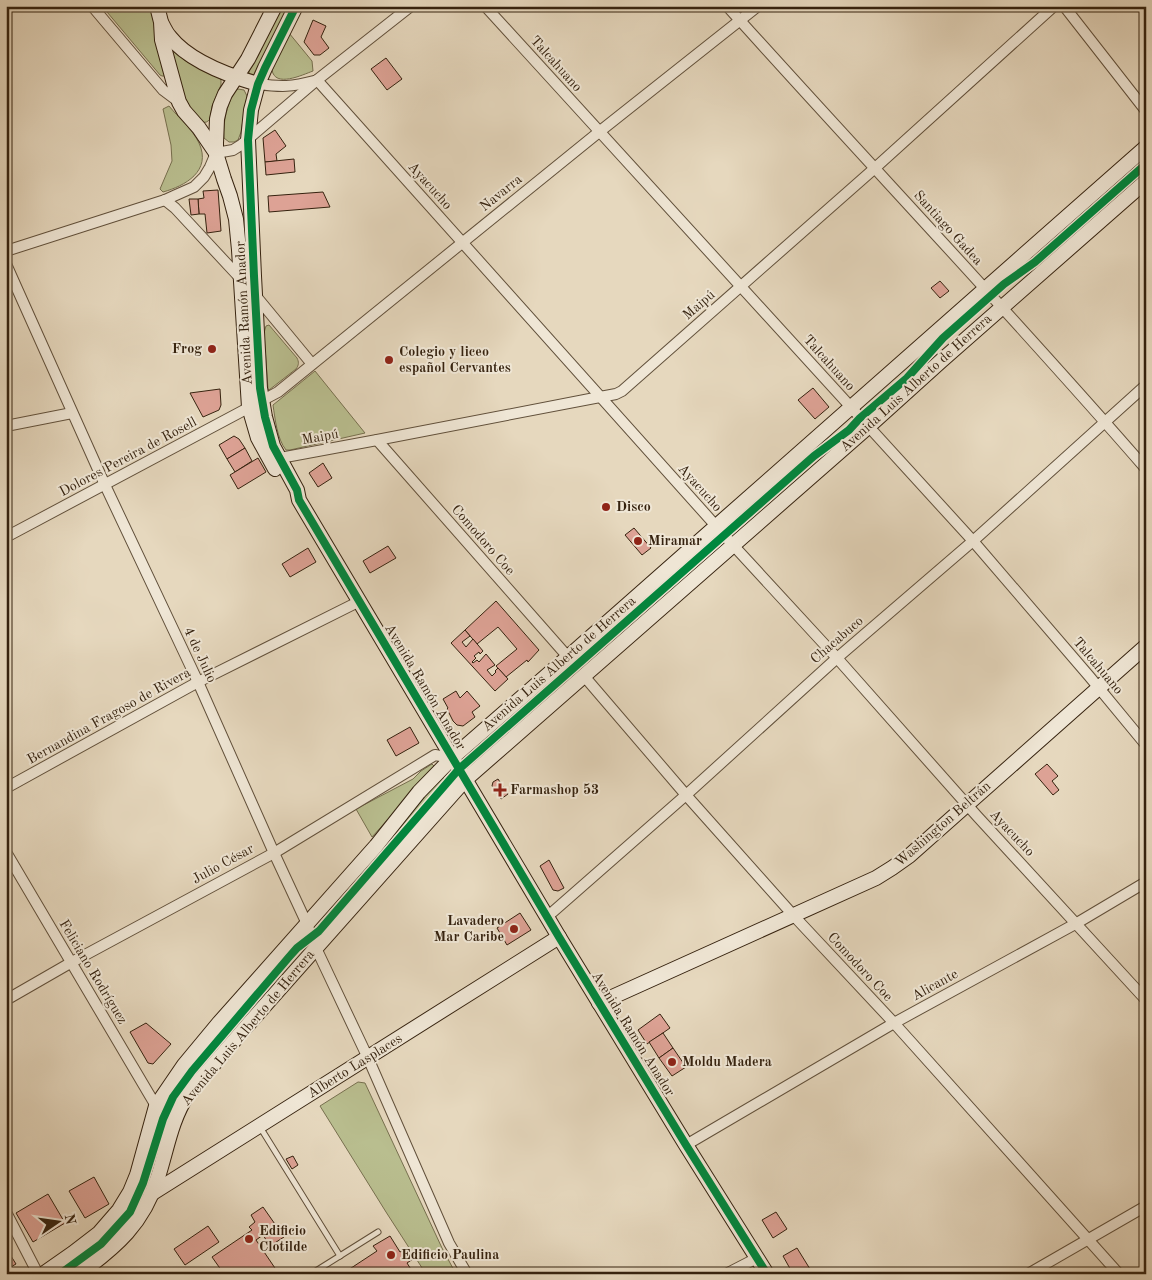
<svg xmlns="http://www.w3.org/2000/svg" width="1152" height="1280" font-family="'Old Standard TT',serif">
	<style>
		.green { fill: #b9be8f; stroke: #77704f }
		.building { fill: #dda295; stroke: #35220f }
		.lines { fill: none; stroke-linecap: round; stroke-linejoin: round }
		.lane-casing { stroke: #61503b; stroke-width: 7 }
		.street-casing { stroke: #61503b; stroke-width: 12 }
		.secondary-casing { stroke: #35220f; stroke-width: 16 }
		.lane { stroke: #efe6d5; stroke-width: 5 }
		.street { stroke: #efe6d5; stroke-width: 10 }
		.secondary { stroke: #efe6d5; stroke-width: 14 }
		.cycleway-casing { stroke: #efe6d5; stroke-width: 11 }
		.cycleway { stroke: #00873e; stroke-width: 8 }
		.poi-dot { fill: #8f2418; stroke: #efe6d5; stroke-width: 2 }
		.labels { text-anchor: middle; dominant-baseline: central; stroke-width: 4; stroke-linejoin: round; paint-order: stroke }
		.street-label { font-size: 14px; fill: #35220f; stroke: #efe6d5 }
		.poi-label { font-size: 14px; font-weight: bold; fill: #35220f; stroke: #efe6d5; text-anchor: start }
	</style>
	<rect width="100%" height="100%" fill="#e6d8be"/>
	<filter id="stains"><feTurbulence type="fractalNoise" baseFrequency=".004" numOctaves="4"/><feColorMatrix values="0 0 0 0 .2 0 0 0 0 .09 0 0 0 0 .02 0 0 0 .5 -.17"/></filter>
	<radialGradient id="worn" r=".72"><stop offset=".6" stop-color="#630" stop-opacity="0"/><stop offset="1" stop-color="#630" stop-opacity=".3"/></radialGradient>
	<g class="green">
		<polygon points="102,6 150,6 167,71 166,76 162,76 160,75"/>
		<polygon points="281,6 288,6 256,74 252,76 249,74 249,69 258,56"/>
		<path d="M289,33l23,28 1,10c-11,4 -38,17 -41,-1z"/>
		<path d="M173,52h3l8,8 34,17 3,3v5l-9,21 -2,13c-5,6 -8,3 -13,-2 -16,-18 -19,-42 -26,-64z"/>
		<path d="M238,89l6,1 3,6 -6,36 -3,8 -4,2h-5l-5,-4c-1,-19 3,-30 10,-47z"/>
		<path d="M169,106c9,11 24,24 30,37 13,28 -14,43 -36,49l-3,-3 12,-28 -1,-16 -8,-36z"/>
		<path d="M269,325l28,33c2,4 2,7 -1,11l-27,21 -1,-1 -4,-56 2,-7z"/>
		<path d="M315,371l50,62 -75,17h-4c-9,-11 -11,-32 -13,-45z"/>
		<polygon points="432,764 434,766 434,768 372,837 356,809 413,779 421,771"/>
		<polygon points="440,775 451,784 331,924 325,920 392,841 404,820"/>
		<polygon points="296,945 299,951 251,1004 242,1023 192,1078 179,1095 172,1090 185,1071"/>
		<polygon points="358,1082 365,1083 442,1248 456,1274 426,1274 386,1212 320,1106"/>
		<polygon points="165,1103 172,1107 163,1127 149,1180 132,1214 119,1232 102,1248 67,1274 55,1274 99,1241 114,1227 126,1211 156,1123"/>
	</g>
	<g class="building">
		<polygon points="313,20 326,26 321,37 329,48 320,55 314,55 304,42"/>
		<polygon points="386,58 402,79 387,90 371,69"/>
		<polygon points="275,130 286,146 276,154 277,161 265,162 263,138"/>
		<polygon points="294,159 295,172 266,175 265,162"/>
		<polygon points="218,190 221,231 207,233 205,214 199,214 198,199 204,198 203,191"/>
		<polygon points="323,192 330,207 269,212 268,196"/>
		<polygon points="189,199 198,199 199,214 191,215"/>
		<polygon points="940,281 949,291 940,298 931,288"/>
		<polygon points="813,388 829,407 815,419 798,400"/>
		<polygon points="220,389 221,405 219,410 203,417 190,393"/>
		<polygon points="234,436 239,439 245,448 227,459 219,445"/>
		<polygon points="245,448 252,461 235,472 227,459"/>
		<polygon points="258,458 266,472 238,489 230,475"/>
		<polygon points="323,463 332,478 318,487 309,473"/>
		<polygon points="634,528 651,548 642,555 625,535"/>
		<polygon points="388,546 396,558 370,573 363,561"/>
		<polygon points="308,548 316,562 290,577 282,564"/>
		<polygon points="496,601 539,650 528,662 527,660 506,677 496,666 517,649 498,627 477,644 465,630"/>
		<polygon points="465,630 470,636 462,642 466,647 473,639 483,651 480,654 479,652 474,656 476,658 472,662 473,663 477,660 479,662 486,654 495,665 487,670 492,676 496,672 495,671 498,668 508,679 495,691 451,643"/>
		<polygon points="456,691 460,698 467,691 480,706 472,712 475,717 463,726 457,725 453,721 447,709 448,708 443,699"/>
		<polygon points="410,727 419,743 396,756 387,740"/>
		<polygon points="1047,764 1058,776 1052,781 1059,790 1053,795 1035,774"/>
		<polygon points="498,779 508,794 501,799 492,786 493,782"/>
		<polygon points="549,860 564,888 558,891 553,890 540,866"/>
		<polygon points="520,913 531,930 507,945 497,928"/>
		<polygon points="660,1014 670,1028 647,1044 638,1030"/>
		<polygon points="146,1023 171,1044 153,1064 148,1063 130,1032"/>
		<polygon points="663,1033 673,1048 659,1058 649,1042"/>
		<polygon points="673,1048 686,1067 672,1076 659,1058"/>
		<polygon points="293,1156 298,1165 292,1169 286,1159"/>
		<polygon points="94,1177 109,1204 85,1218 69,1191"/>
		<polygon points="48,1194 65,1223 33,1242 16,1213"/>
		<polygon points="263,1207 284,1237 270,1246 263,1235 256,1240 279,1274 224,1274 212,1257 252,1230 249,1227 255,1222 251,1215"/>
		<polygon points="776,1212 787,1229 773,1238 762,1220"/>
		<polygon points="208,1226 219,1242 185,1265 174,1249"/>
		<polygon points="390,1236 400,1252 407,1248 413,1259 407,1263 414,1274 342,1274 377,1251 373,1246"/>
		<polygon points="6,1248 16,1264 7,1269 6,1268"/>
		<polygon points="797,1248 810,1269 802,1274 793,1274 783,1256"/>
	</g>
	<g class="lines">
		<defs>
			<g id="lane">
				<polyline points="260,1127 340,1256"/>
				<polyline points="311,1274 378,1232"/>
			</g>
			<g id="street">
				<polyline points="92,6 163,90 179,102"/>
				<polyline points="485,6 973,541 1089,676 1146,745"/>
				<path d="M727,6c139,155 283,306 419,463"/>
				<polyline points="1064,6 1146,111"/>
				<polyline points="317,80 733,545 837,658 977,816 1146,1000"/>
				<path d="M258,84c23,3 34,3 56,-3"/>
				<polyline points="165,200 175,208 241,279"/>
				<polyline points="6,251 165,200 176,195 194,187 204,177 210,167 216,153 233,150 241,145 317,80 411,6"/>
				<polyline points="6,264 105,485 198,682 274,853 307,924 316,948 368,1058 449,1243 467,1274"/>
				<polyline points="255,295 312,364"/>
				<polyline points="6,426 72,413"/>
				<polyline points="377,440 568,657"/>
				<polyline points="280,458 377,440 600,397 616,394 622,391 875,168 1054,6"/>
				<polyline points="6,537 278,392 599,132 758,6"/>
				<polyline points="584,676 686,795 793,915 894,1023 1119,1274"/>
				<polyline points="6,788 198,682 360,601"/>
				<polyline points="6,852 156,1106"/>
				<polyline points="547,917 686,795 837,658 973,541 1146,385"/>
				<polyline points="6,1000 72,962 274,853 435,755 452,758"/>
				<polyline points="686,1145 894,1023 1077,923 1146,882"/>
				<polyline points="6,1212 38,1274"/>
				<polyline points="726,1274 757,1258"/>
				<polyline points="1028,1274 1146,1206"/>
			</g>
			<g id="secondary">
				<polyline points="157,6 161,22 162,40 179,102 184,111 199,128 216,153"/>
				<polyline points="275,6 248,59 225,94 220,106 217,119 216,143 216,153 224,179 230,196 236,219 239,250 249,407 258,438 275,469"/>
				<polyline points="296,6 265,68 258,84 251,110 248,140 254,276 260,388 265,417 273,446 297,490 299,500 559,937 686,1145 767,1274"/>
				<path d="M162,24c2,4 5,10 8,13 19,24 60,39 88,47"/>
				<polyline points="599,1003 876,878 892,868 909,856 1146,646"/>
				<polyline points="151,1194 559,937"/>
				<polyline points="43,1274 73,1253 99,1233 119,1210 130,1192 137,1175 156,1106 184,1065 218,1024 376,846 419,792 452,758 568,657 1146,147"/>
				<path d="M79,1274c38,-28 64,-50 79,-97 9,-28 13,-57 30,-83l64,-74 213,-240 403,-353 73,-66 205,-180"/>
			</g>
		</defs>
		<use href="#lane" class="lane-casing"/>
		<use href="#street" class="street-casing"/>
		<use href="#secondary" class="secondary-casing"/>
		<use href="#lane" class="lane"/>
		<use href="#street" class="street"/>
		<use href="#secondary" class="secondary"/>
		<defs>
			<g id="cycleway">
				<polyline points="296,6 265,68 258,84 251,110 248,140 254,276 260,388 265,417 273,446 297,490 299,500 559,937 686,1145 767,1274"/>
				<polyline points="60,1274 101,1244 130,1212 143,1183 163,1119 173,1097 192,1071 289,957 297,948 319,931 459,769 814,456 849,430 860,418 907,378 943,338 1004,284 1035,262 1146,164"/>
			</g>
		</defs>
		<use href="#cycleway" class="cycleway-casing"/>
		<use href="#cycleway" class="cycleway"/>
	</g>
	<g class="poi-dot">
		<circle cx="212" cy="349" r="5"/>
		<circle cx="389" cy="360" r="5"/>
		<circle cx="606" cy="507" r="5"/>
		<circle cx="638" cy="541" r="5"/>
		<path d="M497.5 782.5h5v5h5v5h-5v5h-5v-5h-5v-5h5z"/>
		<circle cx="514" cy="929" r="5"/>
		<circle cx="672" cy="1062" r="5"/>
		<circle cx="249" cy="1239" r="5"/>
		<circle cx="391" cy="1255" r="5"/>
	</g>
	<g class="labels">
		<g class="street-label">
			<text transform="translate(556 64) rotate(48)">Talcahuano</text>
			<text transform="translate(430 186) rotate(48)">Ayacucho</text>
			<text transform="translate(501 193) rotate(-39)">Navarra</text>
			<text transform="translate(948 228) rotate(48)">Santiago Gadea</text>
			<text transform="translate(699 305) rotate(-41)">Maipú</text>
			<text transform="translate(244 313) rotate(-93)">Avenida Ramón Anador</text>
			<text transform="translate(829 363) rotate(48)">Talcahuano</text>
			<text transform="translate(916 383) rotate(-42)">Avenida Luis Alberto de Herrera</text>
			<text transform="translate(320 437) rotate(-10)">Maipú</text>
			<text transform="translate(128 457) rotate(-28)">Dolores Pereira de Rosell</text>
			<text transform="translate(700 488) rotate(48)">Ayacucho</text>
			<text transform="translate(483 540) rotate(49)">Comodoro Coe</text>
			<text transform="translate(837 640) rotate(-41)">Chacabuco</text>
			<text transform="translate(200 655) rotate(65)">4 de Julio</text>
			<text transform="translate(559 664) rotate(-41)">Avenida Luis Alberto de Herrera</text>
			<text transform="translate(1098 666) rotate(50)">Talcahuano</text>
			<text transform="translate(425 687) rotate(59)">Avenida Ramón Anador</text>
			<text transform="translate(109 716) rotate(-29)">Bernandina Fragoso de Rivera</text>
			<text transform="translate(943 824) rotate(-41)">Washington Beltrán</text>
			<text transform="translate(1012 833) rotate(47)">Ayacucho</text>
			<text transform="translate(223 864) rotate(-29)">Julio César</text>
			<text transform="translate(860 967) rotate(47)">Comodoro Coe</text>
			<text transform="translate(93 972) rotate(59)">Feliciano Rodríguez</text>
			<text transform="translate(935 985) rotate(-29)">Alicante</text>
			<text transform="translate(248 1028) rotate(-50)">Avenida Luis Alberto de Herrera</text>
			<text transform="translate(633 1034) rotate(58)">Avenida Ramón Anador</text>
			<text transform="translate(355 1066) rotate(-32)">Alberto Lasplaces</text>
		</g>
		<g class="poi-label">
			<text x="202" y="349" text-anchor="end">Frog</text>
			<text x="399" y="352">Colegio y liceo<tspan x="399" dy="16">español Cervantes</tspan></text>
			<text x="616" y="507">Disco</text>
			<text x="648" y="541">Miramar</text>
			<text x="510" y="790">Farmashop 53</text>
			<text x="504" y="921" text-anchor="end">Lavadero<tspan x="504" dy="16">Mar Caribe</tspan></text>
			<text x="682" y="1062">Moldu Madera</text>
			<text x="259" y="1231">Edificio<tspan x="259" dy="16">Clotilde</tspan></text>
			<text x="401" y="1255">Edificio Paulina</text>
		</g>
	</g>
	<rect width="1152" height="1280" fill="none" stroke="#e6d8be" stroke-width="25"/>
	<rect x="8" y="8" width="1137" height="1265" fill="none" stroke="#35220f" stroke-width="2.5"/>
	<rect x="12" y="12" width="1127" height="1255" fill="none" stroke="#35220f"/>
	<g transform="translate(58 1222) rotate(77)" stroke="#efe6d5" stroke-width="4" paint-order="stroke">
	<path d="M0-4L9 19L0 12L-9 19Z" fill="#35220f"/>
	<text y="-8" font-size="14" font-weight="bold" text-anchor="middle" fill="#35220f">N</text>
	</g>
	<rect width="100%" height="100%" filter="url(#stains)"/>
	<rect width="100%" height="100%" fill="url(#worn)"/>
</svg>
